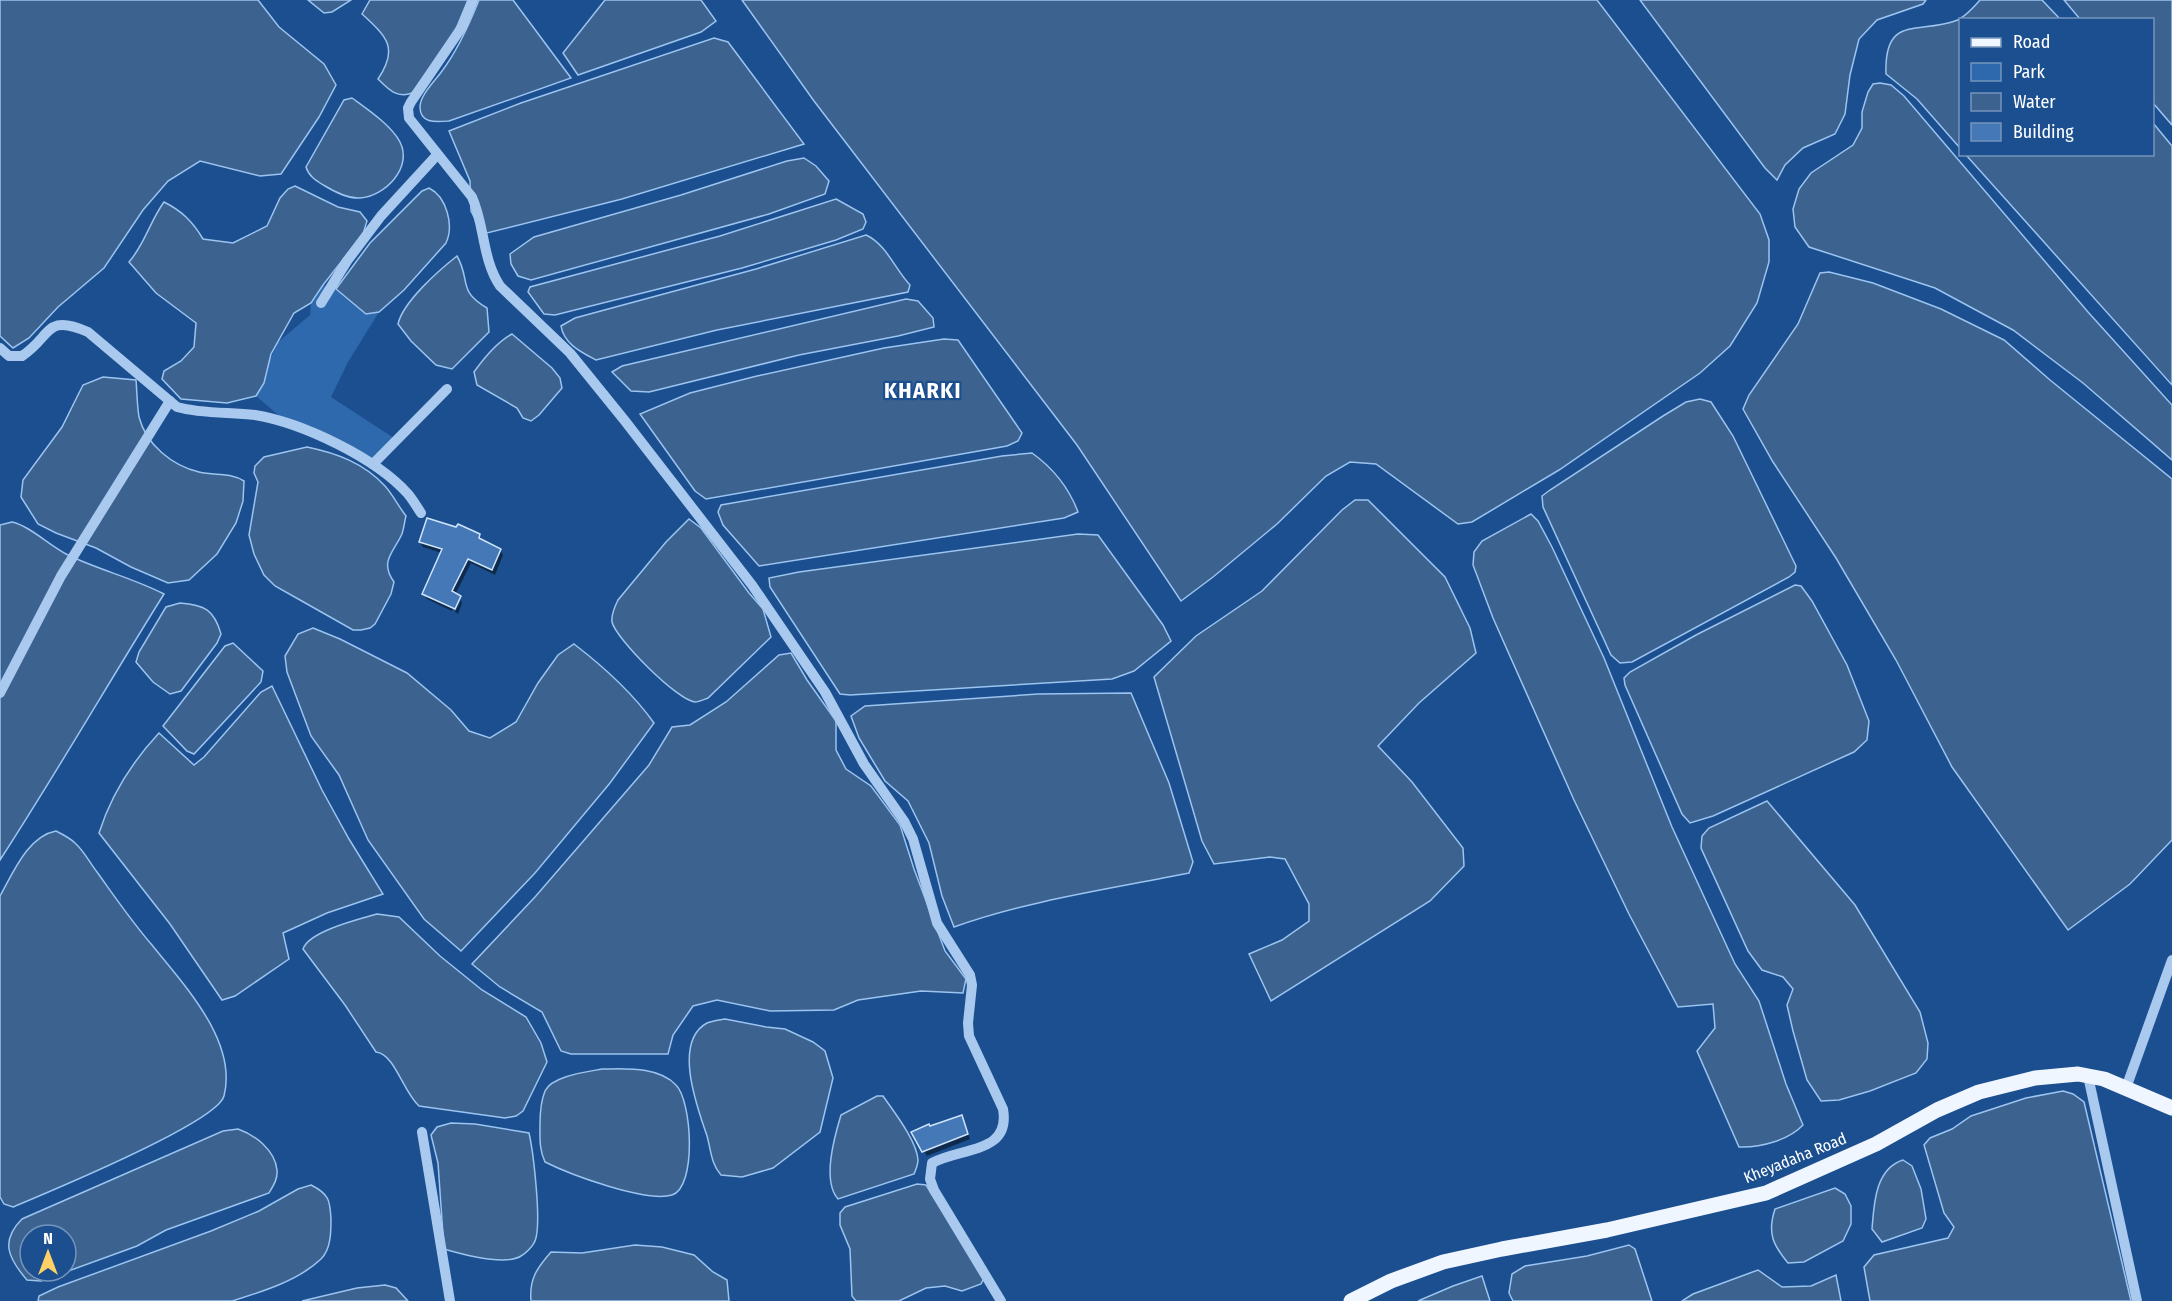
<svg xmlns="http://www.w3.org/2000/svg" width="2172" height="1301" font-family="'Fira Sans Condensed',sans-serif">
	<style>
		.green { fill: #2e69ad }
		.water { fill: #3c6290; stroke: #9cc4f0; stroke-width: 1.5; fill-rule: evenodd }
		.shadow { fill: #0007 }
		.building { fill: #4478b7; stroke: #cfe3fa; stroke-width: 1.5 }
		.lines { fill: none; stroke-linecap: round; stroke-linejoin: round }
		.minor { stroke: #a9c9ee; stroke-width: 10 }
		.major { stroke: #f0f6ff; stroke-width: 15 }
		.labels { text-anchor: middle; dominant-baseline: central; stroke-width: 4.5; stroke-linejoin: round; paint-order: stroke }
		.street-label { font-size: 16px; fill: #fff; stroke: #1b4f8f }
		.district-label { font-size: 22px; font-weight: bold; letter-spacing: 1.5px; fill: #fff; stroke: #1b4f8f }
	</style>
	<rect width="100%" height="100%" fill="#1b4f8f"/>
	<polygon class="green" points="323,285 335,289 366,314 379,312 348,362 331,397 397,440 373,464 283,419 256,396 277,343 310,315 311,303"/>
	<g class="water">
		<polygon points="0,0 258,0 279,27 324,64 336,85 319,117 281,174 260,176 200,161 168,181 143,210 104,268 58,307 29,338 13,348 0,336"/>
		<polygon points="308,0 351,0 332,12 324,13"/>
		<path d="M370,0h98l-15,36 -41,57c-15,6 -24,-4 -34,-14 21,-31 9,-42 -16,-65z"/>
		<path d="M479,0h34l58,78 -122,43c-13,1 -29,3 -29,-14 0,-12 15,-26 22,-36 16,-21 27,-46 37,-71z"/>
		<polygon points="605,0 701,0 716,21 701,32 578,75 563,53"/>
		<polygon points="742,0 1597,0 1760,214 1769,240 1769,262 1757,303 1730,346 1700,373 1559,470 1472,522 1458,524 1376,464 1350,462 1326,476 1277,524 1213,577 1181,601 1077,445 814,101"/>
		<polygon points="1640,0 1926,0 1923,4 1877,20 1859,39 1850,75 1845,114 1835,134 1803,148 1785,165 1777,180 1765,168"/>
		<path d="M1980,0h62l18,19 -100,1v128l-43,-49 -31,-25c-2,-59 31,-40 69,-53 9,-3 19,-14 25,-21z"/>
		<polygon points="2064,0 2172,0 2172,125 2153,103 2152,20 2080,19"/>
		<polygon points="714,38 728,42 804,144 622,199 483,234 471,211 470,181 449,131 521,103"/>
		<polygon points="1880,83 1891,85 1904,96 2088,312 2172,405 2172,460 2083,383 2013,330 1935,288 1809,247 1795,227 1793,209 1799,189 1811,173 1853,145 1862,128 1862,112 1868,92 1873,84"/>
		<path d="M352,98c15,11 39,27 48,44 13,26 -15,54 -40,56 -12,1 -25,-6 -35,-12 -8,-5 -16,-9 -19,-19l38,-67z"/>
		<polygon points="2153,123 2172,146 2172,385 1966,155 2152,154"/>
		<polygon points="804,158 816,166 829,181 825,194 769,214 531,280 518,276 511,264 510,254 534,237 681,195 787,161"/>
		<path d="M295,186l43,21 22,5 7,9 -4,13 -40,51 -12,18 -17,10 -23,41 -7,29 -8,13 -29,7 -46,-4 -19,-20 2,-8 17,-10 13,-14 2,-24 -40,-30 -27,-31c16,-18 21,-41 35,-60 18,9 29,20 39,37l30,4 34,-17 13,-28 8,-9z"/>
		<path d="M429,188c18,9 25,38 17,55l-42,47 -25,22 -13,2 -30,-25 34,-46 52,-52z"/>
		<polygon points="836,199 863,214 866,222 863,229 836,240 742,268 555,315 544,314 528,292 530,287 720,236"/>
		<path d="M866,235c20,9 29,34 44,50l-2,7 -191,38 -121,30c-15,-8 -32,-16 -35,-34l14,-8 181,-49z"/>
		<path d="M457,256c14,24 0,35 30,52l2,24 -37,37 -16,-4 -25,-24 -13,-17c5,-22 40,-53 59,-68z"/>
		<polygon points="1829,272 1873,283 1941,309 2004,340 2050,380 2172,479 2172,840 2130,884 2068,930 1952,767 1896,660 1836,558 1773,462 1743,409 1749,395 1798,324 1820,273"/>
		<polygon points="906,299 918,301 933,318 934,327 898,336 799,355 649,392 631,391 612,372 622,366"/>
		<path d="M512,334l40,34 8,10 2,10 -23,27 -8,6 -8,-3 -6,-10 -40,-23 -3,-13c10,-14 23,-30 38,-38z"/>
		<polygon points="944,339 958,340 1022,433 1018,441 1007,446 706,499 695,491 640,414 690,393 757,376 884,348"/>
		<path d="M103,377l33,3c1,12 1,25 3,37 7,28 34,49 60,55 16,4 31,0 45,9l-1,20 -7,22 -19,31 -28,26 -21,3 -37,-16 -35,-19 -40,-15 -18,-9 -17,-27 2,-17 39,-53 21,-42z"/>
		<polygon points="1700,399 1711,402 1733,436 1796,566 1795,572 1789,577 1632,662 1620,663 1611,655 1543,507 1542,496 1550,490 1663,416 1686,402"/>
		<path d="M307,447c29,6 57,16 78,39 8,9 14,21 21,30 -2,7 -2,14 -5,20 -9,18 -21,26 -7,46l-3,12 -16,30 -5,4 -9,2h-8l-53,-30 -25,-14 -11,-11 -10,-21 -5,-19 9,-53 -4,-9 1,-7 9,-9z"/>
		<path d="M1032,453c21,15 37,35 46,59l-14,6 -305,48 -36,-41 -5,-13 3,-7 281,-49z"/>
		<polygon points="1355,500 1368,500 1445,577 1470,628 1476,653 1419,703 1378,746 1412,782 1463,848 1464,866 1430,901 1271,1001 1249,954 1282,940 1309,921 1309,904 1285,859 1270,857 1214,864 1202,841 1154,677 1196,636 1262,591 1342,510"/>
		<path d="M1531,514l7,7 14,26 52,111 68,169 63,137 24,37 27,83 17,41c-14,15 -43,23 -64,22l-42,-96 18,-23 -2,-24 -35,3 -49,-93 -55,-114 -81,-182 -20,-53 1,-13 8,-11z"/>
		<path d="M689,519l12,9 48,65 14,16 8,28 -63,61c-3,1 -9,4 -13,4 -17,-1 -79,-63 -83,-80 -1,-8 3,-16 6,-22l48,-58z"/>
		<path d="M12,522c18,4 38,24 56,33 31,15 65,23 96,39 -55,88 -107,178 -164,266v-335z"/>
		<polygon points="1078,534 1098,535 1163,625 1171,641 1134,671 1112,679 850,695 840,694 770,587 769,578 799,572"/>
		<polygon points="1795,585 1801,586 1812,601 1847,665 1869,721 1867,740 1854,752 1713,816 1690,823 1682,814 1625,685 1624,678 1630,672 1696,635"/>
		<path d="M180,603c24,2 34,6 41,31l-4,9 -36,48 -11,3 -17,-12 -17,-20 3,-10 27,-45z"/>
		<path d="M313,628l27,11 67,34 44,37 18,21 21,7 26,-16 22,-39 20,-28 16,-11c30,23 58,48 80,79l-44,60 -75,90 -74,78 -37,-32 -56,-79 -29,-65 -28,-39 -24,-64 -2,-16 13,-22z"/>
		<polygon points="233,643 263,671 261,682 194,754 187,751 163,726 225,646"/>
		<polygon points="791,653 807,680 836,721 836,750 846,769 871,786 900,825 914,869 945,951 966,979 963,993 921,991 858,1000 834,1010 770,1011 717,1000 693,1006 673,1035 668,1054 571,1054 561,1051 542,1012 500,987 472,964 535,897 649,765 672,727 690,725 726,702 779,655"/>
		<path d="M272,686l50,104 27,49 34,55 -56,19 -44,20 6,26 -54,37 -13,4 -52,-76 -71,-91c12,-38 33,-71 60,-100l35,32 10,-8 57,-65z"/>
		<path d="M1131,693l38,90 24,79 -4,11c-79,16 -159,27 -235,54l-12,-31 -13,-53 -21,-42 -23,-20 -26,-43 -8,-22 14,-10 173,-12z"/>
		<polygon points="1767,801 1855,905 1920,1012 1928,1043 1927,1059 1916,1073 1870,1091 1839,1100 1821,1101 1807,1080 1793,1031 1787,1005 1793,989 1783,977 1762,970 1748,951 1701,848 1702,836 1709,828"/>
		<path d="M56,831c6,3 14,7 19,12 9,8 15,20 22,29 18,25 35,50 55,73 31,39 86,96 72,151 -7,27 -178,97 -211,111l-9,-3 -4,-7v-301c13,-23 28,-60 56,-65z"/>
		<path d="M377,914l22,3 41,39 42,34 44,27 15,26 6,19 -24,49 -7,5 -11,2 -86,-12c-16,-14 -24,-52 -43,-54l-31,-47 -42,-56c6,-18 57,-30 74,-35z"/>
		<path d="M725,1019l41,8 19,2 28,13 12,9 8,27 -13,54 -47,36 -31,9 -21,-2c-10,-11 -10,-25 -14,-39 -9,-27 -35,-94 0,-113 5,-2 13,-3 18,-4z"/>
		<path d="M602,1069c23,0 56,-3 74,16 16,16 21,102 -4,110 -26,8 -103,-21 -127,-33 -6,-13 -5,-24 -5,-38 0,-10 1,-23 5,-33 7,-15 41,-19 57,-22z"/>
		<polygon points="2063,1091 2073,1094 2084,1102 2131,1301 1870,1301 1864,1267 1874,1255 1948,1238 1954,1227 1944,1213 1924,1145 1930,1138 1952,1129 1971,1116 2026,1098"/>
		<path d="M877,1096h6c11,16 34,45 35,64 0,5 -2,9 -4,14l-76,25c-16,-18 -4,-61 3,-84z"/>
		<path d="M451,1123l24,1 54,9c4,18 14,96 5,110 -2,4 -9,11 -13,13 -16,10 -60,-2 -77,-7l-6,-86 -7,-28 6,-8z"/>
		<path d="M238,1129c17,6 37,21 39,41 1,9 -4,16 -8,23l-103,37 -29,16 -96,35 -14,-1c-19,-22 -27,-39 -5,-61l201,-88zM30,1235h36v36h-36z"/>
		<path d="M1903,1160l9,6 9,23 5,30 -4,9 -40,14 -10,-13c2,-25 3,-60 31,-69z"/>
		<polygon points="917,1184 926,1185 984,1278 981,1284 962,1291 945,1286 926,1288 899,1301 856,1301 852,1296 850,1249 840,1225 840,1213 845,1207"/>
		<path d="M311,1185c18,9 19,15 20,34 0,13 0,30 -10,40 -23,22 -60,33 -89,42h-194l1,-5 19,-9 153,-56 48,-20 39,-22z"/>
		<path d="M1835,1188l10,6 6,12v18l-8,17 -39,21 -16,1c-15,-18 -21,-30 -13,-54z"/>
		<path d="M635,1245l27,2 32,8 19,17 14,8 2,21h-198c-2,-22 6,-33 20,-49l31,1z"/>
		<polygon points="1629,1245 1635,1249 1652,1301 1513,1301 1509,1293 1512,1274 1525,1266 1587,1256"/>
		<polygon points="1758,1270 1782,1287 1811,1286 1836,1275 1841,1301 1682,1301 1693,1294"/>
		<polygon points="1482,1276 1490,1301 1418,1301 1453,1286"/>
		<polygon points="385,1285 396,1288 408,1301 302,1301 357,1288"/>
	</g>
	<g class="shadow">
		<polygon points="479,535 483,542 500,550 503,555 495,575 471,563 455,595 458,598 452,611 427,599 424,594 442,553 423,547 420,542"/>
		<polygon points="461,600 462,603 458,614 455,612"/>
		<polygon points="964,1122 970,1139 927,1156 913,1132"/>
	</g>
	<g class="building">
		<polygon points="427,518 456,527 458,524 480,534 479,538 501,549 492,570 468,559 452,591 461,596 455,609 422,594 442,549 419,542"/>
		<polygon points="962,1115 968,1134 922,1152 911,1132 929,1124 930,1126"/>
	</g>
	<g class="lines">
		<g class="minor">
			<path d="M473,0l-11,27 -51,75 -3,6 1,10 63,79c13,29 10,62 28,89l70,67 55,68 127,164 73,107 39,72 40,57 9,18 24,84 33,52 2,10 -4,38 1,13 34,73c8,45 -42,38 -71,54l-2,16 4,11 67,111"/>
			<polyline points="321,303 347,261 381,216 437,155"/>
			<path d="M0,348l9,8h13c30,-20 23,-43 66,-24l89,75c25,7 52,5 78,8 48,8 121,43 153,79 5,6 9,13 13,19"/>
			<polyline points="373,464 447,389"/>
			<polyline points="0,693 61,576 170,401"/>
			<polyline points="2088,1076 2137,1301"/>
			<polyline points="2126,1088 2172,960"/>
			<polyline points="422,1132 450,1301"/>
		</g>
		<polyline class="major" points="1351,1301 1391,1281 1443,1262 1502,1249 1607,1230 1766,1193 1876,1144 1937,1110 1979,1092 2035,1078 2078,1074 2104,1079 2172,1108"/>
	</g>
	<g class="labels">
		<g class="street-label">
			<text transform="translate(1795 1158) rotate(-22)">Kheyadaha Road</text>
		</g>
		<g class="district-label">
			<text x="923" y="390">KHARKI</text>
		</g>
	</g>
	<rect x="1959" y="18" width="195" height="138" fill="#1b4f8f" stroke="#7695bc" stroke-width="1.5"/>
	<rect x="1971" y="38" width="30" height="9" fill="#f0f6ff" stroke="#7695bc" stroke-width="1.5"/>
	<text x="2013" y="48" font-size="18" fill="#ffffff">Road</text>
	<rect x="1971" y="63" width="30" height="18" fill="#2e69ad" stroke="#7695bc" stroke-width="1.5"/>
	<text x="2013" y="78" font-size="18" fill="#ffffff">Park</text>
	<rect x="1971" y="93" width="30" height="18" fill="#3c6290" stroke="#7695bc" stroke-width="1.5"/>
	<text x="2013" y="108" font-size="18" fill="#ffffff">Water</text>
	<rect x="1971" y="123" width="30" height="18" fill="#4478b7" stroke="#7695bc" stroke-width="1.5"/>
	<text x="2013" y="138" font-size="18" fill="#ffffff">Building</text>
	<g transform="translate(48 1253)"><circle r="28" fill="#1b4f8f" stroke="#7695bc" stroke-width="1.5"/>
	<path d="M0-4.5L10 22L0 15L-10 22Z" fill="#ffd166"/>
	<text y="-9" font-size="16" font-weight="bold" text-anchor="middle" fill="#ffffff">N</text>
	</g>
</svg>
